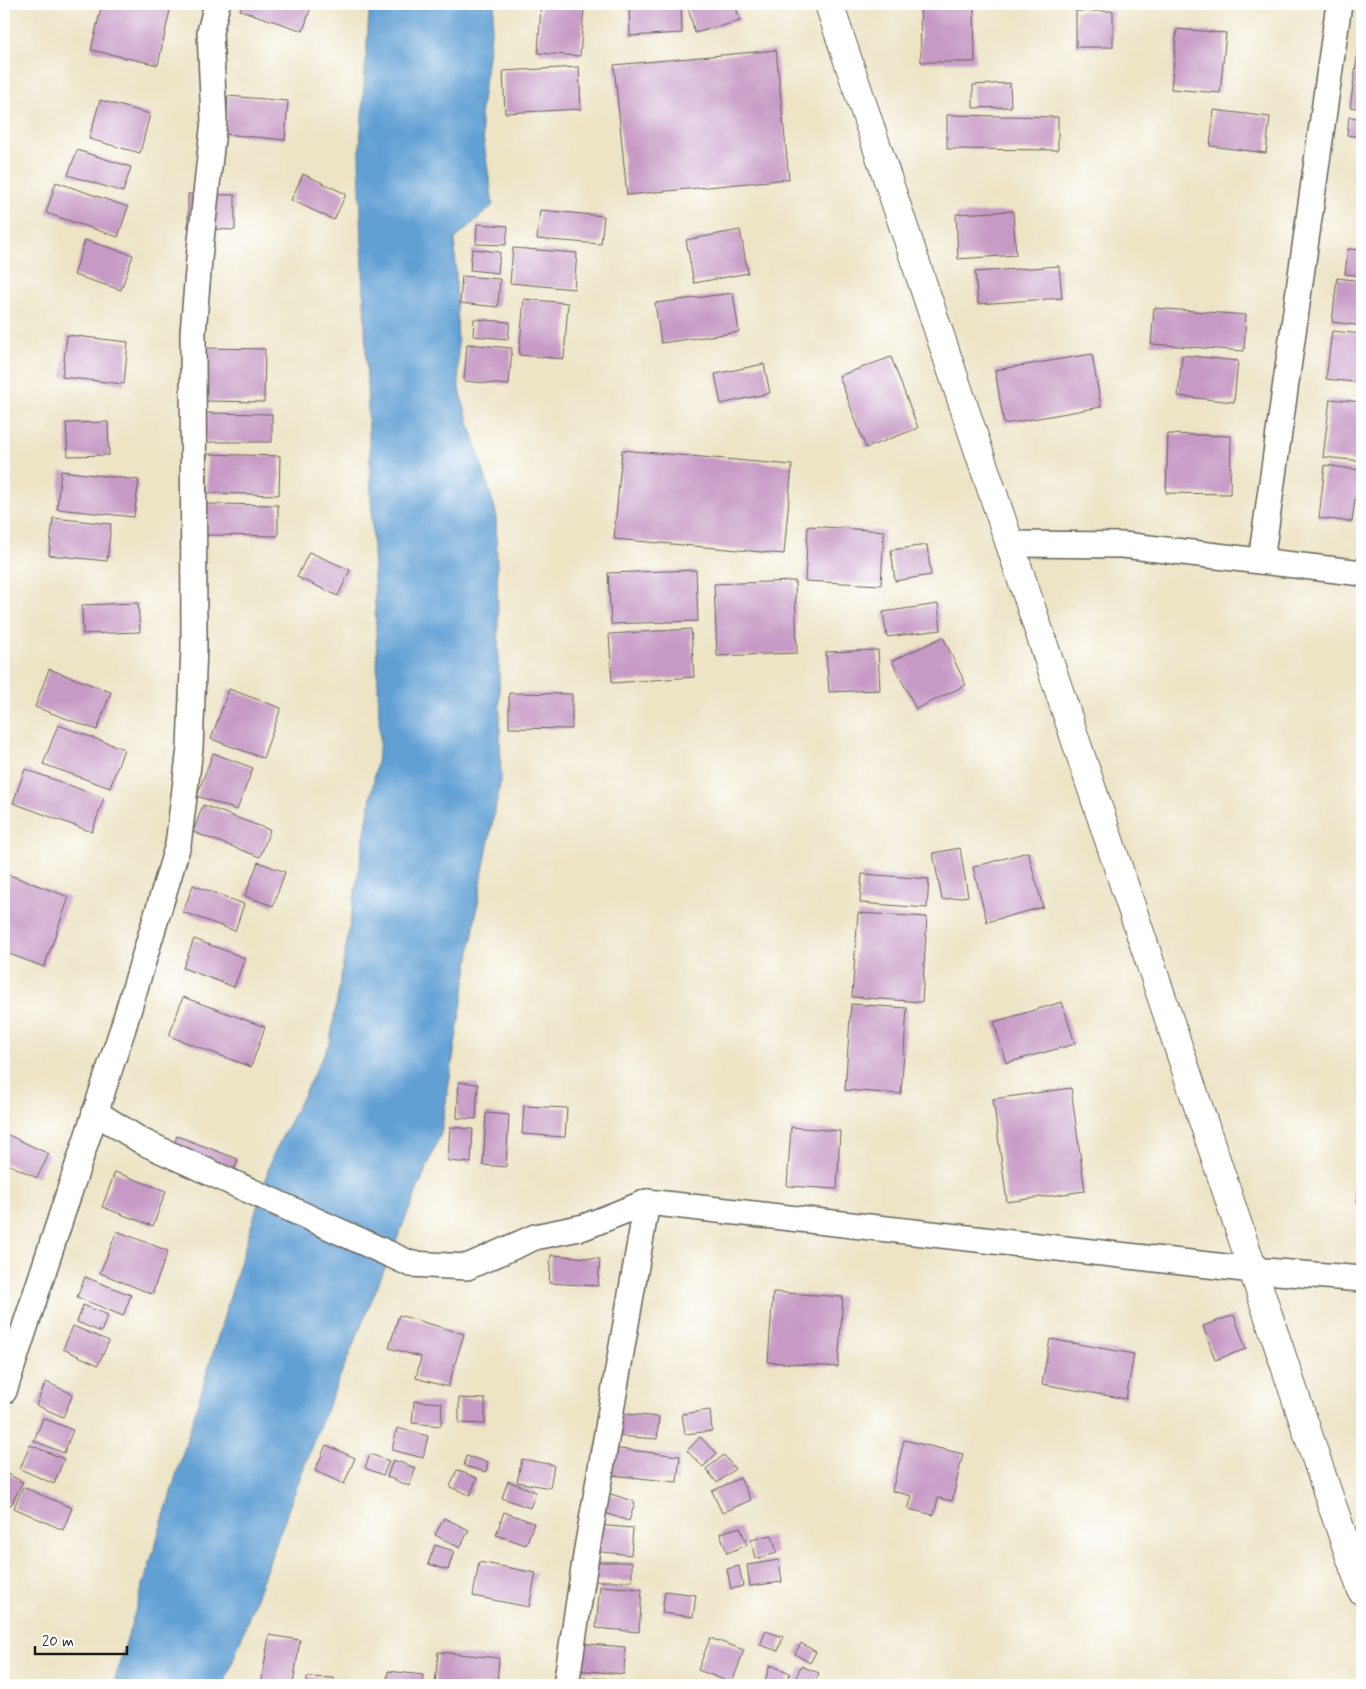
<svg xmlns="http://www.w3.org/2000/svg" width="1366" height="1689" font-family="Mynerve,sans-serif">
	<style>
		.water { fill: #62a0d4; stroke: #3f5e78 }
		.building { fill: #c69ac5 }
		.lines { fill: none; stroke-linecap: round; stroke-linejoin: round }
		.minor-casing { stroke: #656258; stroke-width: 28 }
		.tertiary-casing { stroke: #656258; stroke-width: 30 }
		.minor { stroke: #fff; stroke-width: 25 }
		.tertiary { stroke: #fff; stroke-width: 28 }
	</style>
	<rect width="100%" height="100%" fill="#fff"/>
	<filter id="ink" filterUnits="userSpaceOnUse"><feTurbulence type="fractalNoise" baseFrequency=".02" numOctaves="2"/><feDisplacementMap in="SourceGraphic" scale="10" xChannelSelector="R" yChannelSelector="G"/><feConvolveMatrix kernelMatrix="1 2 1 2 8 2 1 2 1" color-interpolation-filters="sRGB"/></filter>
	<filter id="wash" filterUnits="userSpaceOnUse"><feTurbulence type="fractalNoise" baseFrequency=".0096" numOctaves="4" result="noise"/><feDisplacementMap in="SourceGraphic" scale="20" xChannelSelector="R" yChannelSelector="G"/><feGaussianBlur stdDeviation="1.12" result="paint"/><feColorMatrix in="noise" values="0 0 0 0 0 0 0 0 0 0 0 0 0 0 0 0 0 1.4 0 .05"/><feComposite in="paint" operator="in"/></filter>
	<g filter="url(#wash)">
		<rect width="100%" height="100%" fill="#ede4c6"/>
		<polygon class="water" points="371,4 495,4 480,116 493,205 455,239 459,389 496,512 501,779 483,871 441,1133 315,1437 224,1685 113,1685 272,1157 330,1042 380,743 359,160 369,14"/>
		<g id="blocks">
			<g class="building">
				<polygon points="102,4 141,4 170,10 158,65 91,50"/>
				<polygon points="242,4 312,4 303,31 240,10"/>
				<polygon points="629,4 681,4 682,33 630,36"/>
				<polygon points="687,4 735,4 740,21 695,33"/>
				<polygon points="920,4 974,4 975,62 921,62"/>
				<polygon points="541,5 584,8 580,56 538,53"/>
				<rect x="1076" y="11" width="37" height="36"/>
				<polygon points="1177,29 1226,33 1220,93 1171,89"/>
				<polygon points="1360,38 1362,38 1362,109 1350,107"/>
				<polygon points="776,50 789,179 627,195 614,65"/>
				<polygon points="579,67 581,109 505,113 503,71"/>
				<polygon points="1010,83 1011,107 973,108 973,85"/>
				<polygon points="228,96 288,101 285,140 225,134"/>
				<polygon points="100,100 150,114 140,153 89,139"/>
				<polygon points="1214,110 1270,117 1266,153 1210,146"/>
				<polygon points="947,115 1058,117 1058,150 947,149"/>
				<polygon points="1349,117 1362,118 1362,137 1347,135"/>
				<polygon points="77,150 131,167 123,192 68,175"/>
				<polygon points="303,174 346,194 334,220 291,200"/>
				<polygon points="56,182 128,207 118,237 46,213"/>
				<polygon points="188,194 235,195 235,230 188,228"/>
				<polygon points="540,210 604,216 601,244 537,239"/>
				<polygon points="1013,211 1016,255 958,259 956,214"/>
				<polygon points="477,224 508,226 506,245 476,244"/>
				<polygon points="740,230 748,273 694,283 686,240"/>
				<polygon points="85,240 133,255 121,290 74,275"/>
				<polygon points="513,248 577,253 574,289 510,283"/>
				<polygon points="472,249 500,252 498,273 470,270"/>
				<polygon points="1348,249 1362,250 1362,276 1345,274"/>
				<polygon points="1059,266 1062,298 978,304 975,272"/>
				<polygon points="462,276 500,279 498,307 460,303"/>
				<polygon points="1337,278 1362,281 1362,326 1332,322"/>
				<polygon points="733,293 739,332 661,343 655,303"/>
				<polygon points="524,299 568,303 564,359 519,355"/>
				<polygon points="1154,308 1246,315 1244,351 1151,344"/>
				<polygon points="474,319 510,322 508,339 473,336"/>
				<polygon points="1332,331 1362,334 1362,383 1326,379"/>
				<polygon points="67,335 128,342 124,384 62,377"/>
				<polygon points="467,344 512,348 509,385 464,381"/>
				<polygon points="202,348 265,349 264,402 201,401"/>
				<polygon points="1092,354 1101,407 1004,424 995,370"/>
				<polygon points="1182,355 1238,361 1234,402 1178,396"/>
				<polygon points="891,357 918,428 866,448 839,376"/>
				<polygon points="764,364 770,393 721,404 715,374"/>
				<polygon points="1330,399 1362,402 1361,461 1323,457"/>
				<polygon points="204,413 272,414 272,442 205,442"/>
				<polygon points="108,422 109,455 68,456 66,423"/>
				<polygon points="1168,434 1231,436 1230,494 1166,493"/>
				<polygon points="622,450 792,465 784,554 614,539"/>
				<polygon points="207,454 280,456 279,495 207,493"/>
				<polygon points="1325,465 1359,470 1352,522 1319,518"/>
				<polygon points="61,471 139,480 134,517 57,509"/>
				<polygon points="206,504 278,505 278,536 206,535"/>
				<polygon points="53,518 111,524 107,561 49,555"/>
				<polygon points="808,526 884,531 881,585 805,581"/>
				<polygon points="927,545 931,575 895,581 891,550"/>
				<polygon points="309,552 350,570 338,596 297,577"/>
				<polygon points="696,570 698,621 611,624 608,573"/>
				<polygon points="795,581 797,653 717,656 714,584"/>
				<polygon points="138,603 140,632 83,634 82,605"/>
				<polygon points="938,604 941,630 887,637 883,612"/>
				<polygon points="691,629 694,677 612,683 609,634"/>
				<polygon points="943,637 966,685 916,709 892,661"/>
				<polygon points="878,650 880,690 829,692 826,652"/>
				<polygon points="49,669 111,692 97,730 35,707"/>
				<polygon points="229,689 281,708 263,758 211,739"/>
				<polygon points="509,693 572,694 572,729 509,728"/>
				<polygon points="58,725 124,749 110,788 43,764"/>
				<polygon points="213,753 253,768 237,810 197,796"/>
				<polygon points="25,769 104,798 92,832 13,803"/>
				<polygon points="203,805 270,830 260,857 193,832"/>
				<polygon points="960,848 968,896 942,900 933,853"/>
				<polygon points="1028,852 1043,907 987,922 973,867"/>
				<polygon points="258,862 285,872 273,906 245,896"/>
				<polygon points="4,873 69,897 44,967 4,952"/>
				<polygon points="862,874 929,879 927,908 860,903"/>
				<polygon points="193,885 244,904 235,931 183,912"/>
				<polygon points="858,913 927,917 922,1002 852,997"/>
				<polygon points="194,939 245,958 234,987 183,968"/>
				<polygon points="183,997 265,1027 251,1067 169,1036"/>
				<polygon points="1062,1002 1075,1044 1006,1063 994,1022"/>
				<polygon points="851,1004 907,1008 901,1094 845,1090"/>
				<polygon points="459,1082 478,1084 476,1119 457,1118"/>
				<polygon points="1071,1088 1085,1191 1007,1202 993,1099"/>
				<polygon points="524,1106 567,1108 565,1137 522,1134"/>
				<polygon points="486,1113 509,1115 506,1167 483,1165"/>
				<polygon points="450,1127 473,1129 471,1163 448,1161"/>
				<polygon points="791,1127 840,1131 837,1189 787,1186"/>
				<polygon points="4,1133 49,1154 37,1178 4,1162"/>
				<polygon points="177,1136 238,1159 228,1188 166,1166"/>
				<polygon points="1361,1160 1362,1160 1362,1203 1357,1202"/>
				<polygon points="115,1172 166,1191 153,1226 102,1207"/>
				<polygon points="117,1231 168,1251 152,1294 100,1273"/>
				<polygon points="551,1255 600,1259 598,1286 549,1283"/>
				<polygon points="85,1277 131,1295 123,1316 77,1297"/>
				<polygon points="773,1292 843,1297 838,1367 768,1362"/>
				<polygon points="83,1305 108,1315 101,1332 77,1322"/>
				<polygon points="399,1315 464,1334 448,1387 416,1378 421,1357 389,1348"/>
				<polygon points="1234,1315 1246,1349 1215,1360 1203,1326"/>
				<polygon points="73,1326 109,1341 98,1365 63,1349"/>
				<polygon points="1050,1339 1134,1354 1126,1399 1042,1384"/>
				<polygon points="46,1382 73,1394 63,1417 36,1405"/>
				<polygon points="459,1398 485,1399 485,1424 459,1423"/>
				<polygon points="414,1401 442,1403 441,1426 412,1423"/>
				<polygon points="710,1410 712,1431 685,1434 682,1414"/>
				<polygon points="607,1412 659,1417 657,1439 605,1435"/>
				<polygon points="43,1418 73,1430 64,1453 34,1441"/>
				<polygon points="397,1428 428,1436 423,1458 392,1450"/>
				<polygon points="700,1437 717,1453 703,1467 687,1451"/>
				<polygon points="904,1440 963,1454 952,1501 938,1498 934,1515 908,1509 912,1496 892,1491"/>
				<polygon points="30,1445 64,1459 54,1484 20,1469"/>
				<polygon points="326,1445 355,1458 344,1484 315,1471"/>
				<polygon points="595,1446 680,1456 677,1482 592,1473"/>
				<polygon points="370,1454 389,1461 383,1475 365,1468"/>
				<polygon points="724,1455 735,1469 717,1483 706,1469"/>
				<polygon points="466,1456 488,1462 486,1472 464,1466"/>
				<polygon points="522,1459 554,1465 550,1488 517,1482"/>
				<polygon points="393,1460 416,1468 409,1486 387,1477"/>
				<polygon points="457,1470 477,1478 470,1495 450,1487"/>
				<polygon points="4,1472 23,1482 11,1505 4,1501"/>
				<polygon points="740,1478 751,1500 722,1513 712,1491"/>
				<polygon points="508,1481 536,1492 530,1508 502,1498"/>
				<polygon points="23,1487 72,1508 63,1530 14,1508"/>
				<polygon points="602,1491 635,1502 629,1521 596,1510"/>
				<polygon points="504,1512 534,1523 526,1545 496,1535"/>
				<polygon points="444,1518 469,1530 460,1548 435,1535"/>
				<polygon points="595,1525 633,1528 631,1555 593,1551"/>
				<polygon points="740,1527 747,1545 727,1553 720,1533"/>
				<polygon points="772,1535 777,1553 755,1559 751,1540"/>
				<polygon points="435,1545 454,1551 448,1570 428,1564"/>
				<polygon points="779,1560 782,1582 750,1586 747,1565"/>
				<polygon points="479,1562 536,1573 529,1607 473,1596"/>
				<rect x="591" y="1562" width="41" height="19"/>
				<polygon points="739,1566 743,1586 731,1589 727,1569"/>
				<polygon points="600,1586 642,1589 639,1632 596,1628"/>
				<polygon points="665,1591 696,1595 693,1617 662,1613"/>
				<polygon points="766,1631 783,1637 778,1651 760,1645"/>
				<polygon points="269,1635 300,1640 293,1685 261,1685"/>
				<polygon points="710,1638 744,1650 732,1683 698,1670"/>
				<polygon points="577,1643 625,1647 624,1674 575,1670"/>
				<polygon points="801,1643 816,1652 810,1663 795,1654"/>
				<polygon points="438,1652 499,1658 497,1685 435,1685"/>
				<polygon points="770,1665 790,1673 786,1685 768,1685 764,1684"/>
				<polygon points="801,1666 819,1673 814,1685 803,1685 794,1682"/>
				<polygon points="388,1671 423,1675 422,1685 386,1685"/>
				<polygon points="307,1677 334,1678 334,1685 307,1685"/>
				<polygon points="584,1677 624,1681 623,1685 583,1685"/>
			</g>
		</g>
	</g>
	<g filter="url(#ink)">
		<use href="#blocks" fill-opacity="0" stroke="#656258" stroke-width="1"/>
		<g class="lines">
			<defs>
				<g id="minor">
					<polyline points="1011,544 1123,545 1362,573"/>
					<polyline points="1261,561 1339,4"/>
					<polyline points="95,1112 143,1142 411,1264 467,1267 535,1237 584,1227 647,1202 1253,1270 1362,1279"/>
					<polyline points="4,1391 123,1028 178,845 190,748 194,647 193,333 199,259 214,120 210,32 217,4"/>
					<polyline points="566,1685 587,1549 647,1202"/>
				</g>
				<polyline id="tertiary" points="829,4 1325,1485 1362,1591"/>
			</defs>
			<use href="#minor" class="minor-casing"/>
			<use href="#tertiary" class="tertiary-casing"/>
			<use href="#minor" class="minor"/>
			<use href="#tertiary" class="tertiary"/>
		</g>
	</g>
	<rect width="1366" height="1689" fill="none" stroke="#fff" stroke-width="20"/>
	<path d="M35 1646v8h92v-8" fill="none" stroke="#1c1c1c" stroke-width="2.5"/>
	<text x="42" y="1646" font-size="15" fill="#1c1c1c" stroke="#ffffff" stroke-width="4" paint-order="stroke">20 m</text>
</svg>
